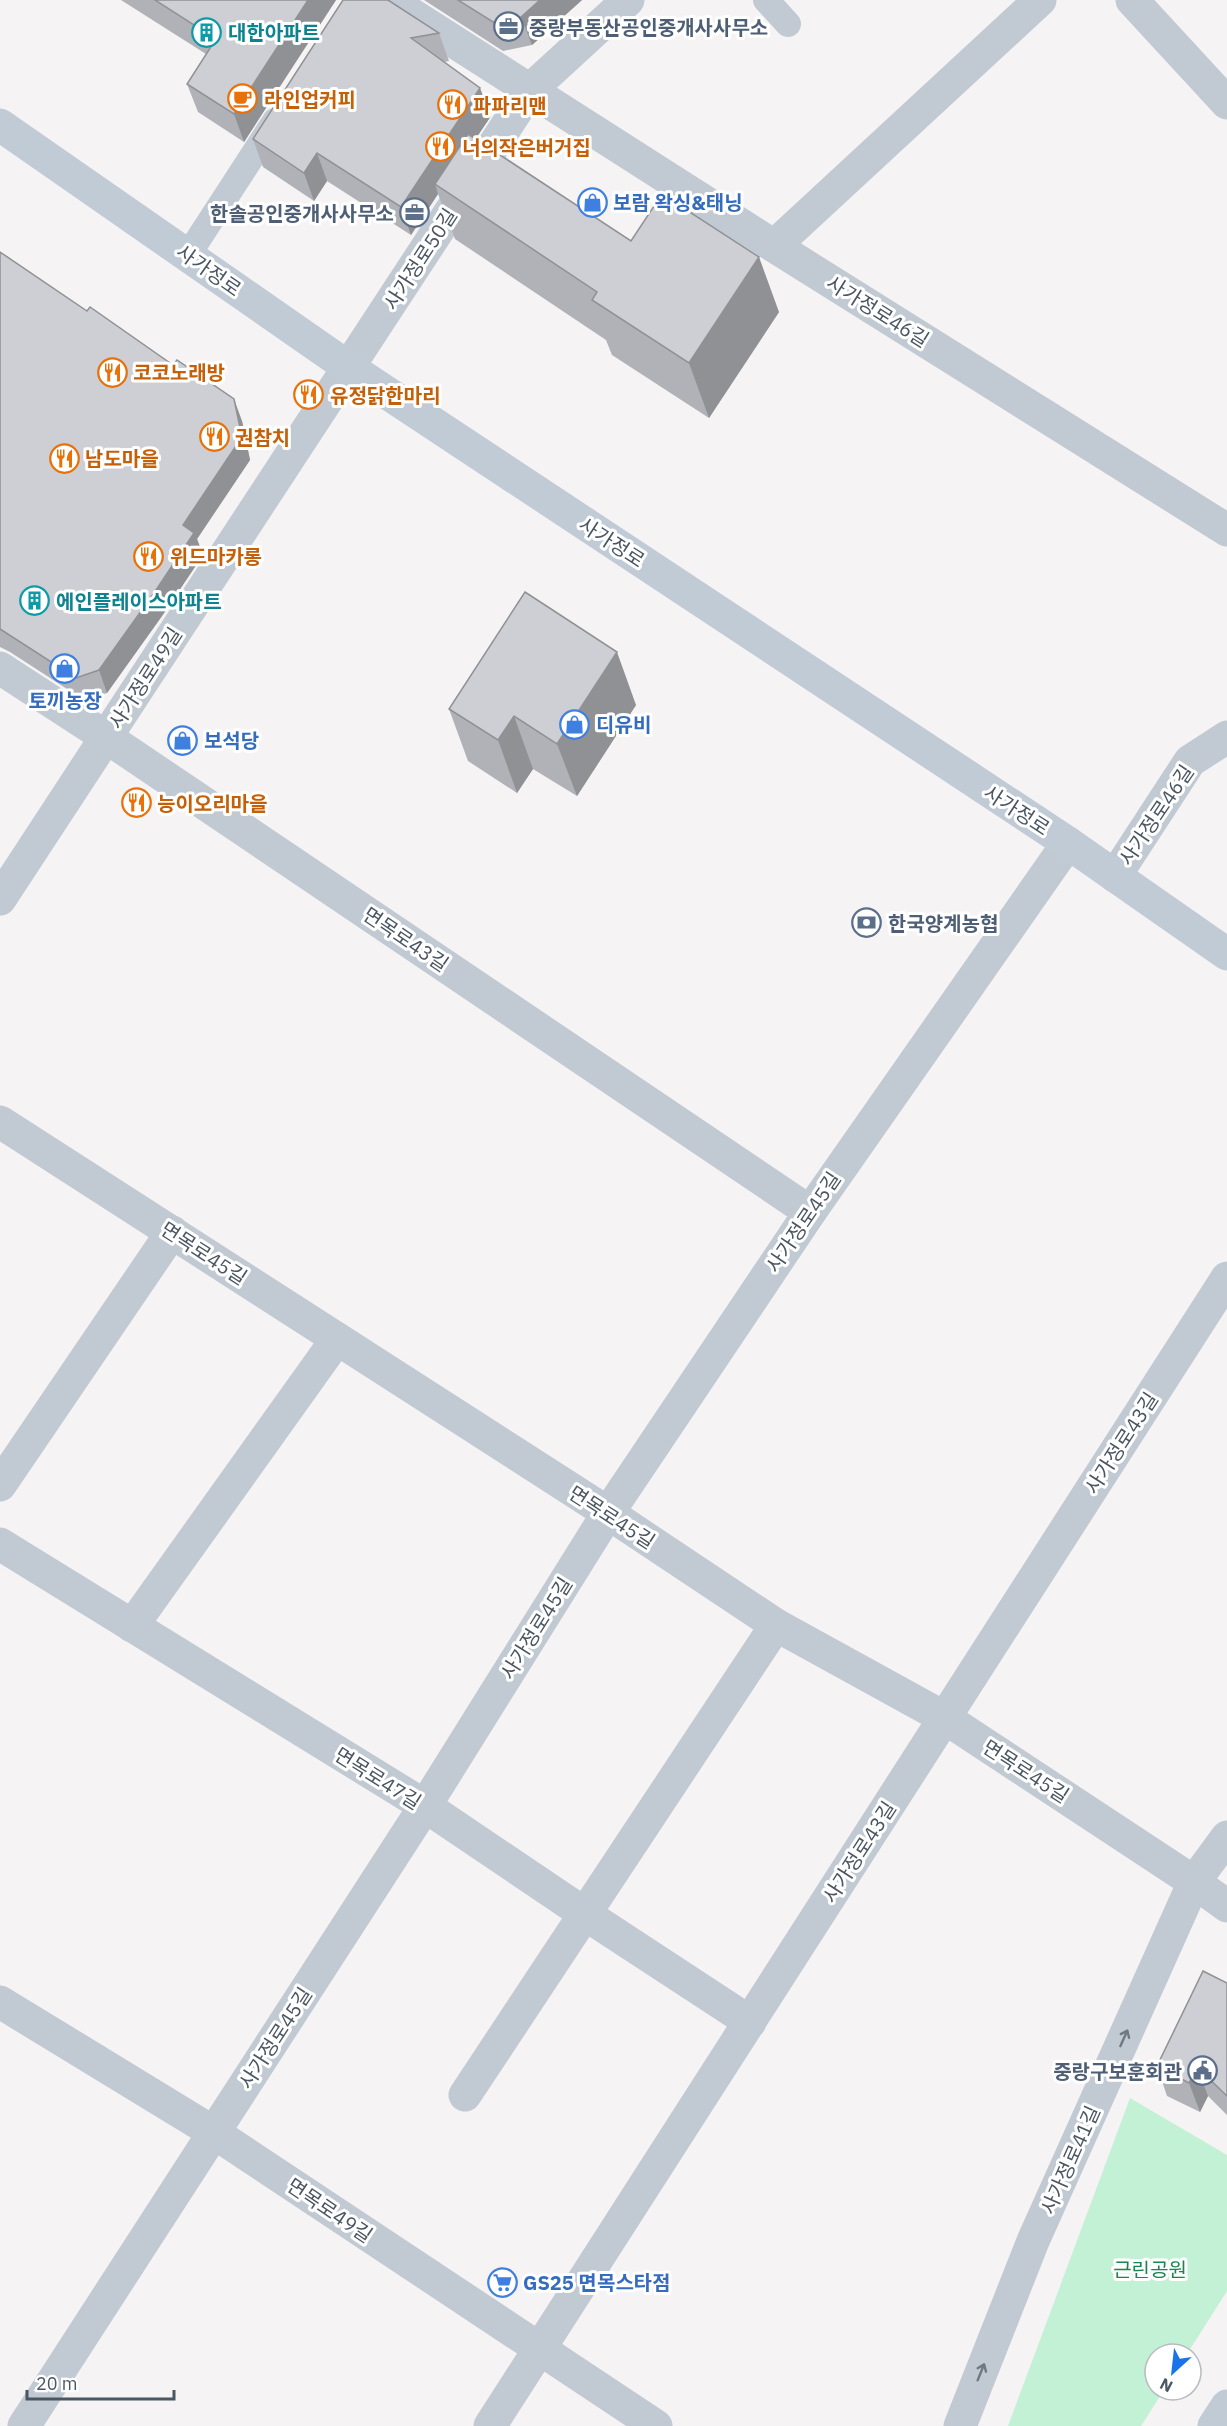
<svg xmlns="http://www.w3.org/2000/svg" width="1227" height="2426" font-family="'IBM Plex Sans','Noto Sans KR',sans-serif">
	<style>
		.green { fill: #c3f1d5 }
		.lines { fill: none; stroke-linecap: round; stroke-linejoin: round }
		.lane { stroke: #c1cad2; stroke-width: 26 }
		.street { stroke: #c1cad2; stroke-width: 33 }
		.secondary { stroke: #c1cbd6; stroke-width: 33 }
		.wall { fill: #b0b2b7 }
		.shaded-wall { fill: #909195 }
		.building { fill: #cdcfd5; stroke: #909195; stroke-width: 1.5 }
		.oneway { stroke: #6e7983 }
		.labels { text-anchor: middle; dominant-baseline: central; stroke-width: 6; stroke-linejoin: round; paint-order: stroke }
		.service-label { font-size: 20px; font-weight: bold; fill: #4e5e75; stroke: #fff; text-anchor: start }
		.culture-label { font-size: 20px; font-weight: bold; fill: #0d838f; stroke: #fff; text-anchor: start }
		.food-label { font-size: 20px; font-weight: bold; fill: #c56008; stroke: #fff; text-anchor: start }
		.shop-label { font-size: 20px; font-weight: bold; fill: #366cbe; stroke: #fff; text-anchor: start }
		.street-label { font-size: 20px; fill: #4a5661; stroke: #fff }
		.park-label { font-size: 20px; fill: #17864f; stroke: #fff }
	</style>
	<rect width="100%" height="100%" fill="#f5f3f3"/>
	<polygon class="green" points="1130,2098 1227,2155 1227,2291 1187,2354 1155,2354 1155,2390 1164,2390 1141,2426 1008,2426"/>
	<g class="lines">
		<g class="lane">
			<polyline points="766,0 788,24"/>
			<polyline points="188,255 275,121"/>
		</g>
		<g class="street">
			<polyline points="389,0 774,246 1227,530"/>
			<polyline points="1132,0 1227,103"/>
			<polyline points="774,246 1040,0"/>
			<polyline points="0,668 106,737 810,1212"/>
			<polyline points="1115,876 1190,761 1227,737"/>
			<polyline points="0,899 530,90 628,0"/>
			<polyline points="0,1122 608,1513 776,1625 945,1718 1194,1882 1227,1906"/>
			<polyline points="0,1485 172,1232"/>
			<polyline points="0,1544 425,1806 585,1914 750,2022"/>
			<polyline points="132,1626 337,1339"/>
			<polyline points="0,2002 213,2132 656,2426"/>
			<polyline points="465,2095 776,1625"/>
			<polyline points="24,2426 425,1806 608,1513 810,1212 1068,843"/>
			<polyline points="490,2426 1227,1278"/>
			<polyline points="960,2426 1033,2241 1194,1882 1227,1837"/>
		</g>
		<g class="secondary">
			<polyline points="0,125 348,367 1068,843 1227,954"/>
			<polyline points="1214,2426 1227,2406"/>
		</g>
	</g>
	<g class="wall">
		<polygon points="121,0 336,0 244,142 198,112 187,84 206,54"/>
		<polygon points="343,0 439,33 449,61 444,62 491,116 476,138 631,241 779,312 709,418 612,355 606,340 455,239 438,194 411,235 327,181 314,201 263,167 253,139"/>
		<polygon points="424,0 582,0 532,45 503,51"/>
		<polygon points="0,252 242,421 250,460 197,539 203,555 162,616 107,693 84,700 10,652 0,647"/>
		<polygon points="636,705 577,796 533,769 517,793 468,761 449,709"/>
		<polygon points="1227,1983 1227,2115 1208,2096 1200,2112 1167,2096 1157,2066"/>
	</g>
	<g class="shaded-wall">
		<polygon points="308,0 336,0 244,142 234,114"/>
		<polygon points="540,0 582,0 532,45 521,17"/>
		<polygon points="480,88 491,116 442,189 435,184 438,194 411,235 401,207"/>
		<polygon points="317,153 327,181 314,201 304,173"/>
		<polygon points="759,257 779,312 709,418 689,363"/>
		<polygon points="234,399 242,421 250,460 197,539 203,555 162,616 107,693 99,670 183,525"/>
		<polygon points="617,652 636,705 577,796 557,744"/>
		<polygon points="514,716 533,769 517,793 498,740"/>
		<polygon points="1197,2067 1208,2096 1200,2112 1189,2083"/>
	</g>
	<g class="building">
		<polygon points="155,0 308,0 234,114 187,84 216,39"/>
		<polygon points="343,0 388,0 439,33 411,38 480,88 401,207 317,153 304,173 253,139"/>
		<polygon points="458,0 540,0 521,17 493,22"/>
		<polygon points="468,134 631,241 662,194 759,257 689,363 592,300 597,292 435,184"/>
		<polygon points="0,252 87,311 90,307 173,365 177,360 234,399 242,437 183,525 194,533 154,593 99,670 76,678 0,629"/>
		<polygon points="525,592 617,652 557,744 514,716 498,740 449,709"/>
		<polygon points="1203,1971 1227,1983 1227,2096 1197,2067 1189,2083 1157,2066"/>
	</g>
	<defs><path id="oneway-shaft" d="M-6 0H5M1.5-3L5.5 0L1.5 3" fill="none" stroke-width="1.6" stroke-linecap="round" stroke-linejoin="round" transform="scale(1.5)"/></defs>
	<g class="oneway">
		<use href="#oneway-shaft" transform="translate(1124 2038) rotate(-66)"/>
		<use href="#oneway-shaft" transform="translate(981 2372) rotate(-68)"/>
	</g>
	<defs>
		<symbol id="office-ring" viewBox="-11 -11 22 22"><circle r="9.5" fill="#fff" stroke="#5c6f8a" stroke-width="1.5"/><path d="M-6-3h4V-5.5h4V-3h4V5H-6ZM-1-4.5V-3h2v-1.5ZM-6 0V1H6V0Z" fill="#5c6f8a"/></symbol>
		<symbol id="building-ring" viewBox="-11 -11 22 22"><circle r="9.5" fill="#fff" stroke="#0f9aa8" stroke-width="1.5"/><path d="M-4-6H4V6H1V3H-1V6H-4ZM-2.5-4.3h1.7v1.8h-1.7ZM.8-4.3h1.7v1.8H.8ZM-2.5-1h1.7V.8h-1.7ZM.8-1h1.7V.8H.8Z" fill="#0f9aa8"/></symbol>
		<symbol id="cafe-ring" viewBox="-11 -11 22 22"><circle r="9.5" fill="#fff" stroke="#e8710a" stroke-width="1.5"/><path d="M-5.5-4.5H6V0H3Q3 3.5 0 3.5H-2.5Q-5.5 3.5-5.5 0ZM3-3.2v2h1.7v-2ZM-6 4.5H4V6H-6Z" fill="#e8710a"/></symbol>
		<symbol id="restaurant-ring" viewBox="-11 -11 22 22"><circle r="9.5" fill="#fff" stroke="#e8710a" stroke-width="1.5"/><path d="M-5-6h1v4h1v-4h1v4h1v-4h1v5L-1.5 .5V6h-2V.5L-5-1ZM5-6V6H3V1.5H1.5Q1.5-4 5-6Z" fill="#e8710a"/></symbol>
		<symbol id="shop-ring" viewBox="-11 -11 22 22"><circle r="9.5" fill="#fff" stroke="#3f7fe0" stroke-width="1.5"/><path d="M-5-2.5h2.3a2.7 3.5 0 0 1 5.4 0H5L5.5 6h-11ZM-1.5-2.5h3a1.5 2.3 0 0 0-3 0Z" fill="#3f7fe0"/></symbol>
		<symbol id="bank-ring" viewBox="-11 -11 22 22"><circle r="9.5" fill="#fff" stroke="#5c6f8a" stroke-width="1.5"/><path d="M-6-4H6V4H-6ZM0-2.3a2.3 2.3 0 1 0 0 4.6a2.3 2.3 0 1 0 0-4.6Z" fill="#5c6f8a"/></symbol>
		<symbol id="civic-ring" viewBox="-11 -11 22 22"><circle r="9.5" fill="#fff" stroke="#5c6f8a" stroke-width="1.5"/><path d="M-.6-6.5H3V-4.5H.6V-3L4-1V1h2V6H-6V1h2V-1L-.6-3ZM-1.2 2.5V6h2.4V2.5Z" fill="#5c6f8a"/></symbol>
		<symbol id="supermarket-ring" viewBox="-11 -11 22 22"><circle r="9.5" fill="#fff" stroke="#3f7fe0" stroke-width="1.5"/><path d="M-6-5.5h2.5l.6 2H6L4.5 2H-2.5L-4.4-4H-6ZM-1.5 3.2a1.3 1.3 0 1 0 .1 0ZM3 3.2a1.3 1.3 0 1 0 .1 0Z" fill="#3f7fe0"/></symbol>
	</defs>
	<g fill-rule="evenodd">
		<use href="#office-ring" x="492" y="10" width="33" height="33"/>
		<use href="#building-ring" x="190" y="16" width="33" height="33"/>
		<use href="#cafe-ring" x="226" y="82" width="33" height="33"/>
		<use href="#restaurant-ring" x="436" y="88" width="33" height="33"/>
		<use href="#restaurant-ring" x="424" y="130" width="33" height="33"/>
		<use href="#shop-ring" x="576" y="186" width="33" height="33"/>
		<use href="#office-ring" x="398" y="196" width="33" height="33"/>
		<use href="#restaurant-ring" x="96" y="356" width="33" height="33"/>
		<use href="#restaurant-ring" x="292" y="378" width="33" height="33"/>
		<use href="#restaurant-ring" x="198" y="420" width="33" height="33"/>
		<use href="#restaurant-ring" x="48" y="442" width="33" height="33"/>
		<use href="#restaurant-ring" x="132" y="540" width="33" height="33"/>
		<use href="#building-ring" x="18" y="584" width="33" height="33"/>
		<use href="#shop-ring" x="48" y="652" width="33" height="33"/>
		<use href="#shop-ring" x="558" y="708" width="33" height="33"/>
		<use href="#shop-ring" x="166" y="724" width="33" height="33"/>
		<use href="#restaurant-ring" x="120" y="786" width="33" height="33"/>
		<use href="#bank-ring" x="850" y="906" width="33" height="33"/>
		<use href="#civic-ring" x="1186" y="2054" width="33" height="33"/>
		<use href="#supermarket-ring" x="486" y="2266" width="33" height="33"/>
	</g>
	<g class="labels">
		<g class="service-label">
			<text x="529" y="27">중랑부동산공인중개사사무소</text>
			<text x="394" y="213" text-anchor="end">한솔공인중개사사무소</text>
			<text x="888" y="923">한국양계농협</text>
			<text x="1182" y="2071" text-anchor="end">중랑구보훈회관</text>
		</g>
		<g class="culture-label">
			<text x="228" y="32">대한아파트</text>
			<text x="56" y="601">에인플레이스아파트</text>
		</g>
		<g class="food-label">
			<text x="264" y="99">라인업커피</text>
			<text x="473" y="105">파파리맨</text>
			<text x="462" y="147">너의작은버거집</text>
			<text x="133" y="372">코코노래방</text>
			<text x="330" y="395">유정닭한마리</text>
			<text x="235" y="437">권참치</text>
			<text x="85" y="458">남도마을</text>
			<text x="170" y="556">위드마카롱</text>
			<text x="157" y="803">능이오리마을</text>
		</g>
		<g class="shop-label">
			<text x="613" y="202">보람 왁싱&amp;태닝</text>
			<text x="65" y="700" text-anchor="middle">토끼농장</text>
			<text x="596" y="724">디유비</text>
			<text x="204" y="740">보석당</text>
			<text x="523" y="2282">GS25 면목스타점</text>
		</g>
		<g class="street-label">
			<text transform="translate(420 259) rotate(-57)">사가정로50길</text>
			<text transform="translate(209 270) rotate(35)">사가정로</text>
			<text transform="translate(878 311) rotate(32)">사가정로46길</text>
			<text transform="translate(612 542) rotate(33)">사가정로</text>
			<text transform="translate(145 678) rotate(-57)">사가정로49길</text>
			<text transform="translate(1017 810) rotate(33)">사가정로</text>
			<text transform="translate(1156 815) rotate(-56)">사가정로46길</text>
			<text transform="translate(406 939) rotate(34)">면목로43길</text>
			<text transform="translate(803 1222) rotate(-56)">사가정로45길</text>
			<text transform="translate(204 1253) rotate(33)">면목로45길</text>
			<text transform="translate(1121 1443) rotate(-57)">사가정로43길</text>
			<text transform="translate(612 1517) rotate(33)">면목로45길</text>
			<text transform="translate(536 1628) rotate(-58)">사가정로45길</text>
			<text transform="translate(1026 1771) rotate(33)">면목로45길</text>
			<text transform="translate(378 1778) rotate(32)">면목로47길</text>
			<text transform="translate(859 1852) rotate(-57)">사가정로43길</text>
			<text transform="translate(275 2038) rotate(-57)">사가정로45길</text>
			<text transform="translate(1070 2160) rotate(-66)">사가정로41길</text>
			<text transform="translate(330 2210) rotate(34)">면목로49길</text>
		</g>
		<g class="park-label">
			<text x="1150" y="2269">근린공원</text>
		</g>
	</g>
	<g transform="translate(1173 2372) rotate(207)"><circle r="28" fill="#ffffff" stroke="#b7bbc0" stroke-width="1.5"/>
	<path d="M0-4.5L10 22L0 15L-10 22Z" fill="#1a73e8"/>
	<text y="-9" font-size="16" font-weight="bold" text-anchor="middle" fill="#4a5661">N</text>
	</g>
	<path d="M27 2390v9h147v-9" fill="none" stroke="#4a5661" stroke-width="3"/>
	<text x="36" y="2390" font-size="18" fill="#4a5661" stroke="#ffffff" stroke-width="4.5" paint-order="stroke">20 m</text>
</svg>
